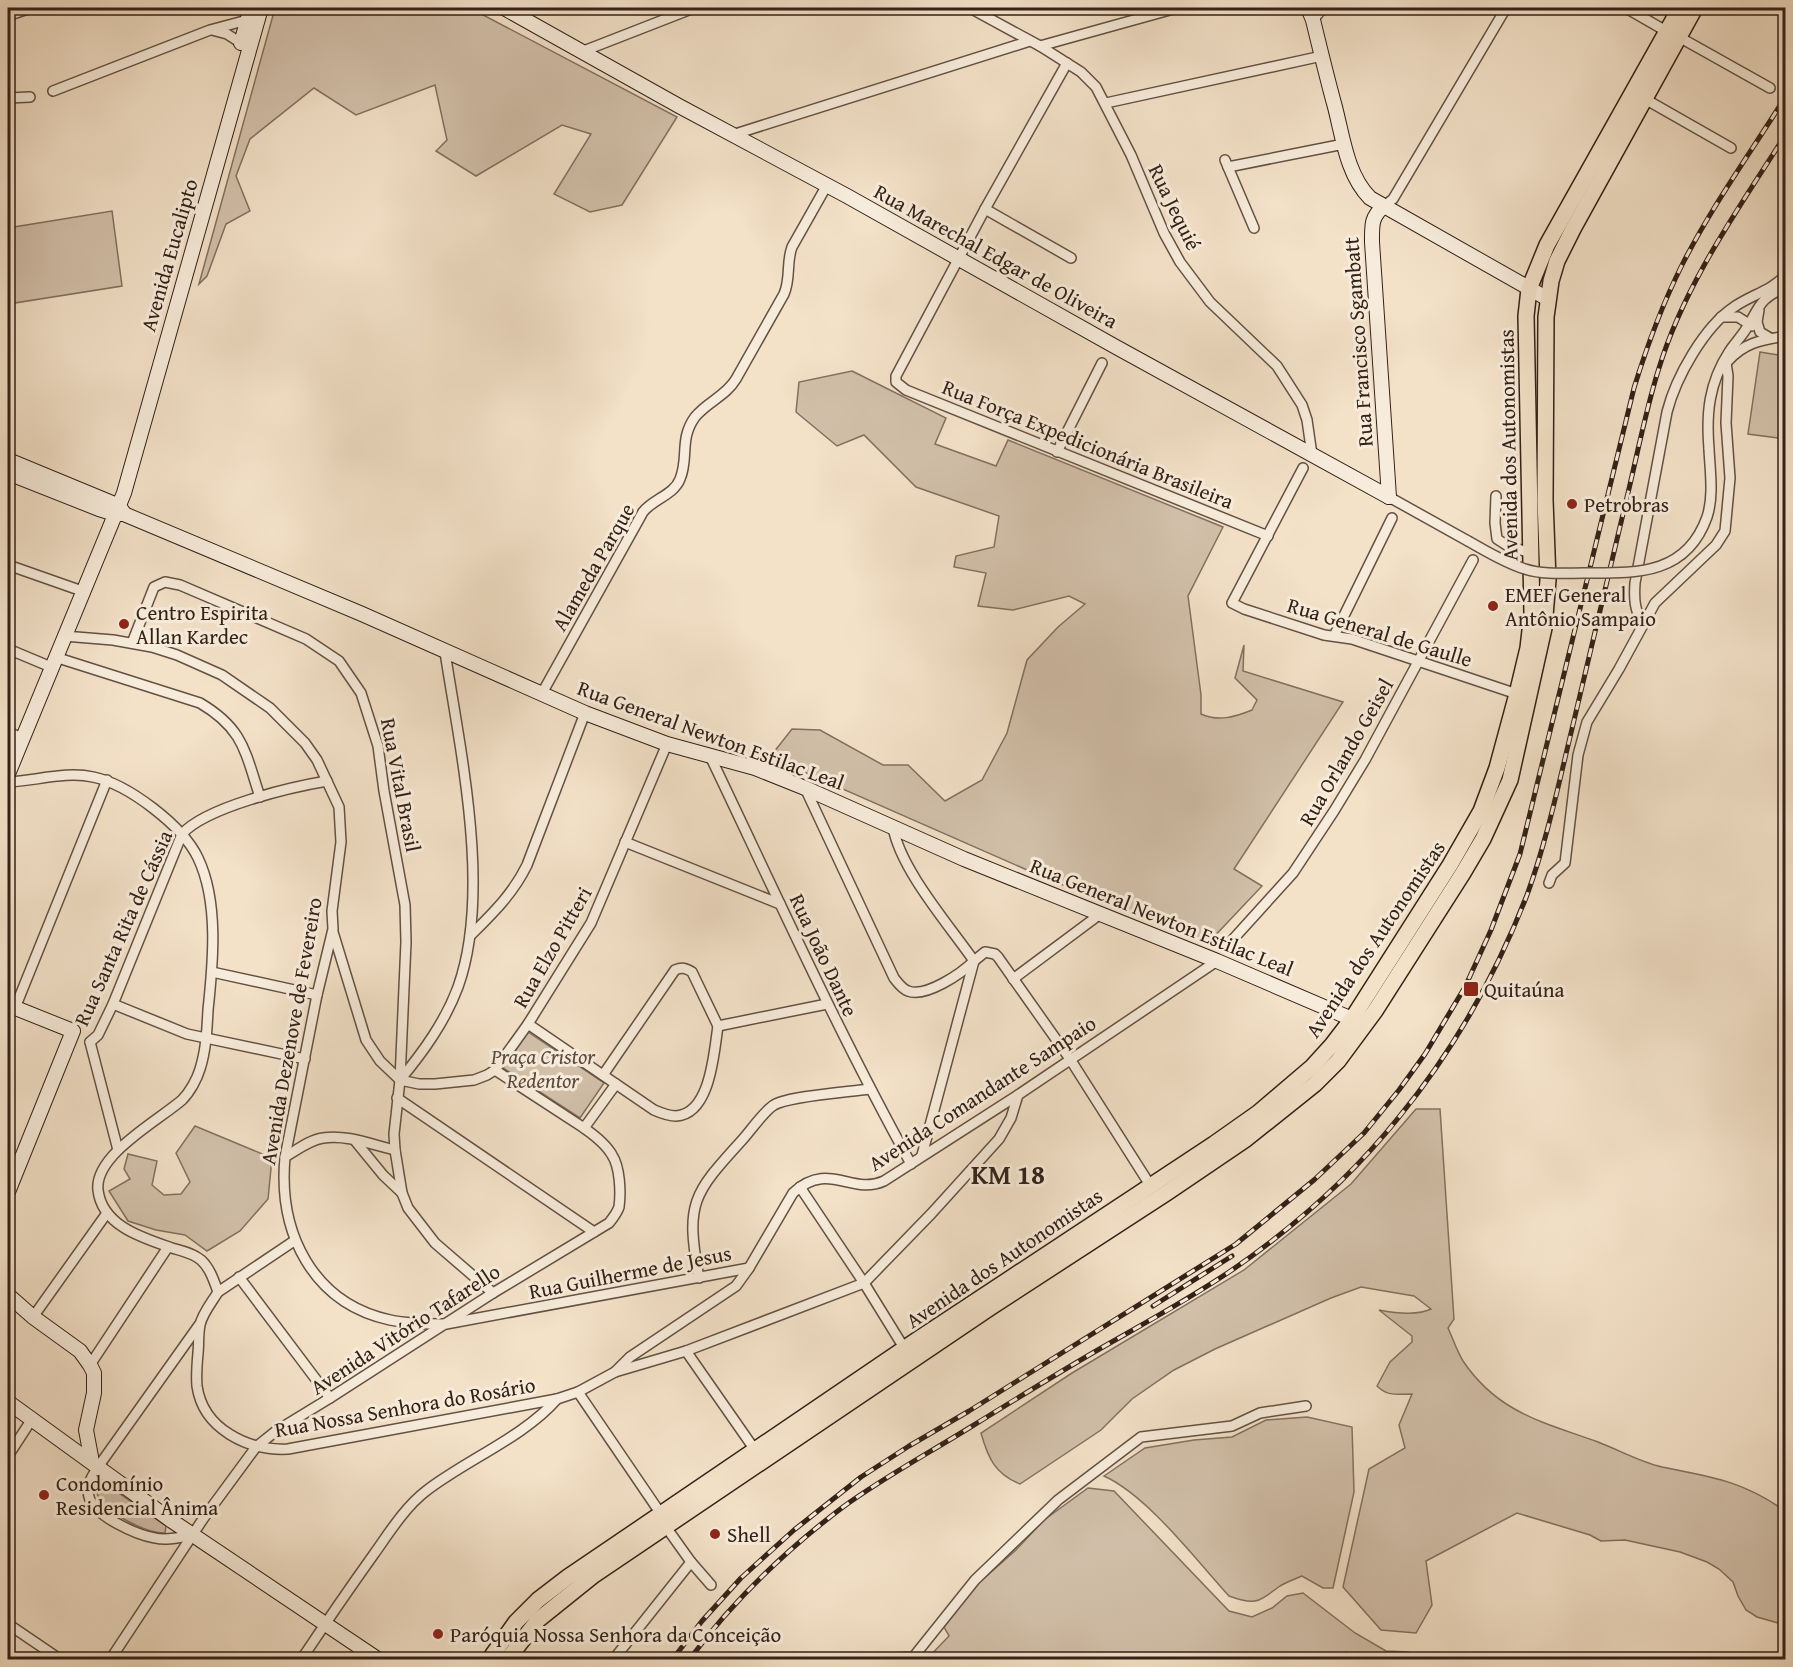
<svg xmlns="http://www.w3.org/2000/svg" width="1793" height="1667" font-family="'Gentium Book Plus',serif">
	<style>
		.green { fill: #d2c0aa; stroke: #827060; stroke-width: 1.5 }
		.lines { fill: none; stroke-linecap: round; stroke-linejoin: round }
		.street-casing { stroke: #635143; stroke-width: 12 }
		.secondary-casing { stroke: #332117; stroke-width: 16 }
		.primary-casing { stroke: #332117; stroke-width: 18 }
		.street { stroke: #f7ecdb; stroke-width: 9 }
		.secondary { stroke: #f7ecdb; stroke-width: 14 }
		.primary { stroke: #f3e1c8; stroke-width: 15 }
		.rail-casing { stroke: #332117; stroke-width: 5 }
		.rail { stroke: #f7ecdb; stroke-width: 3; stroke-dasharray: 9; stroke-linecap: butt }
		.street-bridge-casing { stroke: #635143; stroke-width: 12; stroke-linecap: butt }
		.street-bridge { stroke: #f7ecdb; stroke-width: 9 }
		.poi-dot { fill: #8f2418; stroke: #f7ecdb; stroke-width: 2 }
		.labels { text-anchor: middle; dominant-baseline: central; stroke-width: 6; stroke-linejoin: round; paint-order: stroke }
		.street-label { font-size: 21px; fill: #332117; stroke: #f7ecdb }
		.poi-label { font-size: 21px; fill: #332117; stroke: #f7ecdb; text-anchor: start }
		.park-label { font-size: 21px; font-style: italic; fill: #5b493c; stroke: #f7ecdb }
		.district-label { font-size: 27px; font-weight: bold; fill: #332117; stroke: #f7ecdb }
	</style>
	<rect width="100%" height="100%" fill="#f3e1c8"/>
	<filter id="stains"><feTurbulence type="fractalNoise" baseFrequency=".00333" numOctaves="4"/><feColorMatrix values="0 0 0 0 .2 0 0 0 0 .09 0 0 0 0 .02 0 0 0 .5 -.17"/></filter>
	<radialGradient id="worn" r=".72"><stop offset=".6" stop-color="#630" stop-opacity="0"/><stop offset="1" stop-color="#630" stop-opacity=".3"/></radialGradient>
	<g class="green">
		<polygon points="275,8 470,8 677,117 622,205 590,212 554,194 591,134 562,125 476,176 436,151 447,140 435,85 356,115 314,88 250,139 236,176 250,211 226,224 207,276 199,284"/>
		<polygon points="112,211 122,286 8,304 8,228"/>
		<polygon points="1760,352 1785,356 1785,439 1748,434"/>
		<path d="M852,371l94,47 -11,26 61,22 12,-26 215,87 -35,69 13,99v19c17,8 34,3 51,-4l5,-10 -22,-22 9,-33 -1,26 100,31 -109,167 28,17 -54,57 -165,-66 -273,-120 22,-28 28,1 63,35h25l37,36 37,-21 25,-47 20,-73 31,-33 27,-23 -16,-8 -56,14 -35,-4 8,-33 -32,-6 2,-11 38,-9 5,-31 -83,-29 -52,-52 -27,11 -41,-34 3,-30z"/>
		<polygon points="528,1032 604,1083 580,1118 503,1068"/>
		<path d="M1416,1109h24l14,210 -6,9c5,11 9,23 15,33 35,52 80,61 135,81 21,8 42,20 64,25 50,10 81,14 123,44v117l-7,-5 -21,-6 -11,-7 -8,-14 -5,-14 -14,-13 -12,-7 -27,-10 -55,-12 -24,1 -11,-6 -73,-22 -91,48 6,44 -16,28 -35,-3 -38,-43 26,-118 36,-21 -6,-23 13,-31c-14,0 -24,3 -35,-8l13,-24 22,-20v-6l-33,-26c16,3 38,6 52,-1l-17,-13 -53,-9 -30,11 -116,51 -41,21 -42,29 -31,31 -81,54c-25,-10 -32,-26 -39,-51l91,-60 172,-103 107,-86z"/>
		<polygon points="195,1126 272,1158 268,1199 240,1231 207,1251 185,1235 156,1230 128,1221 109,1191 130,1179 124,1169 128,1154 157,1161 152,1185 164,1195 181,1194 190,1182 176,1153"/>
		<path d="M1307,1417l45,10 2,65 -21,96h-10l-21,-12c-7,3 -15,6 -22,10 -22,16 -24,20 -51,10 -33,-36 -81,-100 -125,-120l41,-28 49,-8 38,-3 34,-17z"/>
		<path d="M100,1480l66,46 -1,7c-17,1 -53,-18 -64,-31 -3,-3 -4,-10 -5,-14z"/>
		<polygon points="1088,1488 1114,1491 1229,1611 1252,1617 1272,1608 1287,1596 1303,1593 1355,1633 1386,1651 1408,1652 1427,1659 1357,1659 1347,1652 1311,1660 926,1660 949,1636 944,1627 973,1588 1016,1550 1044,1520"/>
		<polygon points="908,1652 902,1659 812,1659 834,1656"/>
	</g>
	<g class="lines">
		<defs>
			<g id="street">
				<polyline points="970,8 1040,46 1081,72 1096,87 1131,155 1164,233 1180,262 1210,302 1277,366 1302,405 1307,420 1312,455"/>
				<polyline points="1626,8 1666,31"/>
				<polyline points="10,15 31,8"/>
				<polyline points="1313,20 1323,8"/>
				<polyline points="212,30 227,34 241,43"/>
				<polyline points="1679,37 1770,88"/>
				<polyline points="1040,46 1177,8"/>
				<polyline points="581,52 694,8"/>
				<polyline points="1067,63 985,209 896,376 896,382 906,390 1268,536"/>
				<polyline points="53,91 210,30 251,19"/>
				<polyline points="8,98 30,97"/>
				<polyline points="1645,99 1731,148"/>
				<polyline points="1106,103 1322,56"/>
				<polyline points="732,135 1030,41"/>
				<polyline points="1225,160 1254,228"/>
				<polyline points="1228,167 1344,144"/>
				<polyline points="1384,206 1393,199 1506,8"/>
				<polyline points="985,209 1071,258"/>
				<polyline points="1759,310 1757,322 1760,332 1770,338"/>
				<polyline points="1721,317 1738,317 1752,326"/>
				<path d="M1728,361c17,-19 34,-21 58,-25"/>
				<path d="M1709,449c-3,-36 0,-66 20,-97 5,-8 12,-15 17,-23 14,-22 12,-30 40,-42"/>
				<polyline points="1057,452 1102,363"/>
				<polyline points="1303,468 1232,603 1244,609 1324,635 1352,639 1517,694"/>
				<polyline points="1496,496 1495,523 1497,539 1508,546 1531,553"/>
				<polyline points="1389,497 1468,541"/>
				<polyline points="8,565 82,591"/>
				<path d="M1644,624c-10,-12 -10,-27 -9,-41l32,-171c9,-35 37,-85 67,-105 17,-12 37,-16 52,-32"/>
				<path d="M64,636l49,4 39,7 25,8 45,20 48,33 35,35 12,17 22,47 2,35 -9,69 1,18 -16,66 -32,162c-7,75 27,146 105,163 19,4 37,4 56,4l303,-56"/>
				<polyline points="1334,636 1392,518"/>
				<polyline points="132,643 154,587 165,582 180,585 306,639 339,661 361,693 378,746 384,791 405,905 406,942 400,1080 394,1134 395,1150 402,1193 408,1208 435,1243 493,1293"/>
				<polyline points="8,649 51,667"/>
				<path d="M55,657l145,46c44,26 45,49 60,94"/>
				<path d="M541,695l102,-183c10,-13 31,-17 37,-33 9,-21 -1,-40 15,-62 12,-15 31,-21 41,-38l48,-85c7,-16 2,-31 8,-47l35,-62"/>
				<polyline points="8,732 22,738"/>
				<path d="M711,758c65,136 127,274 200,406"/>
				<path d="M8,782c27,-1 58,-11 85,-5 35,7 90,49 105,81 21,44 15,105 10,152 -1,20 -2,40 -8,59 -3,10 -10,23 -18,31 -23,20 -88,55 -84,90 4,36 45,48 74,58 10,3 21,5 29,12 9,8 13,21 17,32 -6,10 -16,22 -18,33 -2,9 -1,19 -2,28 -1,11 -2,22 -1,33 6,43 51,65 91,63l269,-50 21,-7 37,-20 71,-21 178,-68 67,-69 68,-75 12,-21 7,-23"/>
				<path d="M805,788l89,190c4,5 8,11 14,13 18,7 54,-18 66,-30"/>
				<path d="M893,827c7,42 56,98 81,134l11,-9 10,2 3,3 72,102 80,126"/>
				<polyline points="625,842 780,904"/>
				<polyline points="1549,883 1552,875 1565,863 1578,755 1587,722 1619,669 1655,603 1716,545 1725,531 1730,478 1726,423 1728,376 1726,363"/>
				<polyline points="333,932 366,1040 380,1061 400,1080 419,1084 435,1084 474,1080 487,1075 495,1070 528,1024 591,923 667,744"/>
				<path d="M470,936c22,-22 43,-42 57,-71l58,-152"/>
				<polyline points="1226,947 1293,873 1334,811 1365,760 1473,560"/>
				<polyline points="212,972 317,995"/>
				<polyline points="1013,979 1099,915"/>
				<polyline points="113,1004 187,1034 305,1059"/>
				<polyline points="15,1008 107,780"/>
				<path d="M528,1024l126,86c7,3 14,6 22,6 35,-2 38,-65 42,-90"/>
				<polyline points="718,1026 827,1004"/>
				<path d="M90,1042l8,-7 15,-31 69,-170c24,-27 109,-47 145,-53"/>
				<polyline points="90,1042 118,1150"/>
				<path d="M603,1075l72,-105c7,-3 11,-2 17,2l26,54"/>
				<path d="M400,1080c23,-28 45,-58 58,-93 34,-95 2,-237 -13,-335"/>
				<polyline points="397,1098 594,1232"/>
				<polyline points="584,1128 616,1084"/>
				<polyline points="356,1142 383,1175 402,1193"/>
				<polyline points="922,1155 974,961"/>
				<path d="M285,1157c12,-7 24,-17 38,-19 23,-4 50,7 72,12"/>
				<polyline points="800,1187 864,1283 906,1351"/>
				<polyline points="239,1277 330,1398"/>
				<path d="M699,1278c-14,-76 -6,-84 44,-139 8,-9 22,-29 31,-34 15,-9 75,-13 95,-16"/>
				<polyline points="218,1292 294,1241"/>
				<polyline points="33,1317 107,1213"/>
				<polyline points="686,1351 755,1450"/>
				<polyline points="90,1365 168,1247"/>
				<path d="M615,1372l15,-15 106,-71 13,-18 44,-75c36,-33 58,3 91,-12l134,-86 199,-134"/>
				<polyline points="578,1392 661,1514"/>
				<polyline points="8,1456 32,1419"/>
				<polyline points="666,1527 691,1562 711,1585"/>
				<path d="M193,1535c-12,2 -26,6 -38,3 -18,-3 -61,-22 -66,-41 -3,-12 3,-21 9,-30l101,-142"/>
				<polyline points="8,1624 61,1660"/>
				<path d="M110,1660l93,-141 53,-72 20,-16 54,-33 163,-105 116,-70c4,-5 8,-10 10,-16 2,-15 1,-40 -7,-52 -6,-11 -18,-20 -28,-27l-89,-58"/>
				<path d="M301,1660c24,-36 48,-71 73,-106 15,-21 31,-47 52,-63 40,-31 98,-54 131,-92"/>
				<polyline points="613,1660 691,1562"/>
				<polyline points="911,1660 975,1580 1058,1500 1141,1437 1232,1426 1260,1413 1306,1406"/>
			</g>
			<g id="secondary">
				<polyline points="504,8 679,106 847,196 1116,347 1389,497"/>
				<path d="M1308,8l5,12c7,29 14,58 22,87 8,31 12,68 35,91l178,101"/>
				<polyline points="241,43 251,8"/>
				<path d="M1384,206c-13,11 -12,19 -12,36l17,255"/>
				<polyline points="8,460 112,503 119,506 123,512"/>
				<polyline points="8,473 99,509 115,514 124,514 362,614 585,713 667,744 755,768 805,788 964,859 1217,961 1352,1019"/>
				<polyline points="8,774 124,493 261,8"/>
				<polyline points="8,1005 73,1031 8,1192"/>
				<polyline points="8,1295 33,1317 80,1351 90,1365 94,1373 94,1393 86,1430 92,1462"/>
				<polyline points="8,1402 172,1521 379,1660"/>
			</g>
			<g id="primary">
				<polyline points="489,1660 516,1622 538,1600 568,1577 917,1340 1214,1144 1258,1113 1312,1067 1332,1045 1352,1019 1450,865 1481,811 1497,768 1517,694 1528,648 1532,613 1526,316 1529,289 1547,245 1680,8"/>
				<polyline points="507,1660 538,1620 594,1575 991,1307 1168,1192 1246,1139 1315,1084 1338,1061 1375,1011 1463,873 1483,839 1510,780 1544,628 1548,580 1545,500 1546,317 1551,281 1557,261 1573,229 1695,8"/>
			</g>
		</defs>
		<use href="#street" class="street-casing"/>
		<use href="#secondary" class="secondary-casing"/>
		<use href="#primary" class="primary-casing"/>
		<use href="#street" class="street"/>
		<use href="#secondary" class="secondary"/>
		<use href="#primary" class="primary"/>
		<defs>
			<g id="rail">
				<polyline points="1153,1306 1232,1256"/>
				<path d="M672,1660l30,-39 39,-43 53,-48 67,-53 48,-31 60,-35 267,-167 78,-64 50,-47 35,-43 26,-36 40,-67 26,-57 29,-76 114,-466c13,-42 28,-83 48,-123 30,-59 69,-113 104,-169"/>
				<path d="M689,1660c43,-58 97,-110 154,-153 40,-29 84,-53 126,-79 42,-26 84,-52 127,-77 45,-26 92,-51 136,-81 61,-42 120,-94 167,-153 54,-66 97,-142 128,-222 19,-52 31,-108 44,-162 19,-80 38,-160 57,-240 10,-42 18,-84 31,-125 26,-85 80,-160 127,-234"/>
			</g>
		</defs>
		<use href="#rail" class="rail-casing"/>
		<use href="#rail" class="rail"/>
		<defs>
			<path id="street-bridge" d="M1468,541c18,10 37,22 57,28 19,6 40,4 59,4 51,0 102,3 123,-56 7,-21 3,-46 2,-68"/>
		</defs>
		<use href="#street-bridge" class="street-bridge-casing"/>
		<use href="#street-bridge" class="street-bridge"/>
	</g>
	<g class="poi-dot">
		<circle cx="1572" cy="504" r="6"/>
		<circle cx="1493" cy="606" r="6"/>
		<circle cx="124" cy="624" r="6"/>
		<rect x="1463" y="981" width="16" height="16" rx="3"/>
		<circle cx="44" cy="1495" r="6"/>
		<circle cx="715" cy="1534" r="6"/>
		<circle cx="438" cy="1634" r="6"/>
	</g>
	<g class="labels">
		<g class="street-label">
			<text transform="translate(1175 207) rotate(64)">Rua Jequié</text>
			<text transform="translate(169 255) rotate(-74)">Avenida Eucalipto</text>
			<text transform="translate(996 256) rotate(29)">Rua Marechal Edgar de Oliveira</text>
			<text transform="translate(1358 342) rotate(-94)">Rua Francisco Sgambatt</text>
			<text transform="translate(1088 444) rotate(22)">Rua Força Expedicionária Brasileira</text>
			<text transform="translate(1508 445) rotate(-91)">Avenida dos Autonomistas</text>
			<text transform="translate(593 567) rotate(-60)">Alameda Parque</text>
			<text transform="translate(1380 632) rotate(17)">Rua General de Gaulle</text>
			<text transform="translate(711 735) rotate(20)">Rua General Newton Estilac Leal</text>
			<text transform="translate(1346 752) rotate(-60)">Rua Orlando Geisel</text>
			<text transform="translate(401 785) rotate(79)">Rua Vital Brasil</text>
			<text transform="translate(1162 917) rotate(22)">Rua General Newton Estilac Leal</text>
			<text transform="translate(123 928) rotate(-66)">Rua Santa Rita de Cássia</text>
			<text transform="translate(1375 939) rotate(-56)">Avenida dos Autonomistas</text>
			<text transform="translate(552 947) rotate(-60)">Rua Elzo Pitteri</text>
			<text transform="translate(824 955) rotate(65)">Rua João Dante</text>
			<text transform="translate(291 1031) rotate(-80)">Avenida Dezenove de Fevereiro</text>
			<text transform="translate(982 1093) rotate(-33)">Avenida Comandante Sampaio</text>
			<text transform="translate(1004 1258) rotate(-34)">Avenida dos Autonomistas</text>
			<text transform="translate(630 1272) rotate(-11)">Rua Guilherme de Jesus</text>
			<text transform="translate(405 1329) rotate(-33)">Avenida Vitório Tafarello</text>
			<text transform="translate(405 1407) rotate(-10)">Rua Nossa Senhora do Rosário</text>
		</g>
		<g class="poi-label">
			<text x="1584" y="504">Petrobras</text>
			<text x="1505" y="594">EMEF General<tspan x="1505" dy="24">Antônio Sampaio</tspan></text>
			<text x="136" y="612">Centro Espirita<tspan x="136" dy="24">Allan Kardec</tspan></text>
			<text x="1484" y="989">Quitaúna</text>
			<text x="56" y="1483">Condomínio<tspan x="56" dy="24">Residencial Ânima</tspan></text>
			<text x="727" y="1534">Shell</text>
			<text x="450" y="1634">Paróquia Nossa Senhora da Conceição</text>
		</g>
		<g class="park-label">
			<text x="543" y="1056">Praça Cristor<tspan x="543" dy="24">Redentor</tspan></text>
		</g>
		<g class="district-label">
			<text x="1008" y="1174">KM 18</text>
		</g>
	</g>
	<rect width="1793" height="1667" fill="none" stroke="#f3e1c8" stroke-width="30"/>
	<rect x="9" y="9" width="1775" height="1649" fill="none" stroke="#332117" stroke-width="3"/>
	<rect x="15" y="15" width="1763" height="1637" fill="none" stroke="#332117" stroke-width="1.5"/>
	<rect width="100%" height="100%" filter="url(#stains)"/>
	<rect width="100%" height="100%" fill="url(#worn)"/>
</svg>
